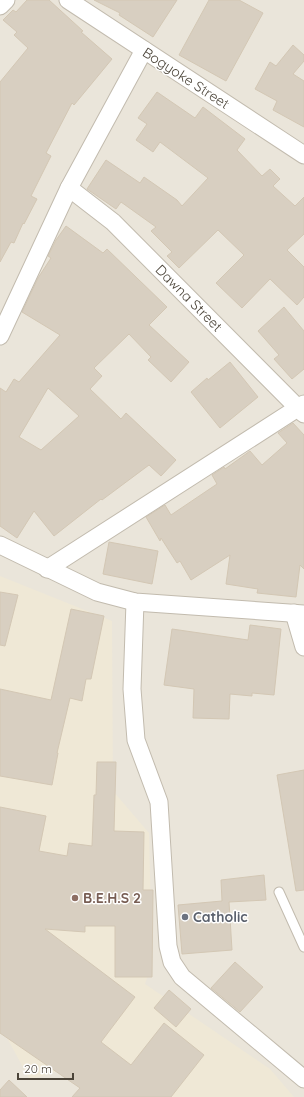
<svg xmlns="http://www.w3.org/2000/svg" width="304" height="1097" font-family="Quicksand,sans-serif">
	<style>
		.residential { fill: #eae5da }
		.education { fill: #efe8d6 }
		.building { fill: #d8cfc1; stroke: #d3c7b4; fill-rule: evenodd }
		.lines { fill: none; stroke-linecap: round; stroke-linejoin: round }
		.lane-casing { stroke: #c2bbae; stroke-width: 11 }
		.street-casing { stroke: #c2bbae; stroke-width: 19 }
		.lane { stroke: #fff; stroke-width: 9 }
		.street { stroke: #fff; stroke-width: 17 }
		.education-dot { fill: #8d6e63; stroke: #fff; stroke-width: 1.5 }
		.worship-dot { fill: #6b7280; stroke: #fff; stroke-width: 1.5 }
		.labels { text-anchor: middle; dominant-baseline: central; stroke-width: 3; stroke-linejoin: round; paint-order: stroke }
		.street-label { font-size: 14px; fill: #4b4439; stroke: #fff }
		.education-label { font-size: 14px; font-weight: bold; fill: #785e54; stroke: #fff; text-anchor: start }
		.worship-label { font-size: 14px; font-weight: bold; fill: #5b616d; stroke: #fff; text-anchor: start }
	</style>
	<rect width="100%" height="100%" fill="#f6f3ec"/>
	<rect class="residential" x="0" y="0" width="304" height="1097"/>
	<polygon class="education" points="0,576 112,621 113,791 149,833 152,963 145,984 270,1069 294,1097 161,1097 97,1058 30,1080 0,1025"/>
	<g class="building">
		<polygon points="27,0 49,0 83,31 81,32 112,59 74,105 72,103 46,153 51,156 31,196 37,199 24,224 23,223 14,243 11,242 0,262 0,82 28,48 14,35 17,32 3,20 13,10 16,12"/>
		<polygon points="94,0 177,0 153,37 119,15 120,13"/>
		<polygon points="209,0 239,0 263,13 226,81 179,55"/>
		<polygon points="293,45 304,55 304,61 293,74 304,81 304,127 273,110 277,101 255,89 270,62 276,66"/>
		<polygon points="157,92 195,118 203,107 245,139 237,150 262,176 270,169 280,179 273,186 295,206 304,197 304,234 287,250 304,267 304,297 297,305 270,279 242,308 216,283 244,255 218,230 179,268 167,256 172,252 151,231 156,227 121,202 116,209 87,189 106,160 140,183 144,177 177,200 182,206 208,178 160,142 153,152 136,140 147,124 138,118"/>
		<path d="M66,226l37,27 4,-4 60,58 -18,18 40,37 -18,20 -23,-22 3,-3 -22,-23 -35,34 8,8 -12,13 31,30 5,-6 50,47 -15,16 -12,-11 -47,35 -1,-1 -47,37 -20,-25 -17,27 -17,-12v-138l6,4 8,-13 5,3 41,-47 -38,-23 16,-34 13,-20 -3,-2 8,-16zM48,388l31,28 -38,34 -22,-13z"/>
		<polygon points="284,307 304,331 304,369 292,379 274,359 279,355 258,331"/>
		<polygon points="230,362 258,397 220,428 191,392 207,378 208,380"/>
		<polygon points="293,423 304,435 304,569 300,565 296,597 257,593 258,589 226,584 230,555 191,580 180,561 177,563 161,538 160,541 146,517 165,505 171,515 217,484 212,475 224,467 225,469 250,451 262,465 287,443 278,433"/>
		<polygon points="109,542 158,551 152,584 103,574"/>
		<polygon points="0,592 18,595 5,646 0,645"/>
		<polygon points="71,609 104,616 91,679 86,679 82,701 70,698 57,753 58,753 52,785 0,776 0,689 51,700"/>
		<polygon points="250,625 281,629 274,695 252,693 252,696 230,694 229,719 193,718 194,689 164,685 172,629 248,640"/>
		<polygon points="97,762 116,762 114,831 144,832 143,890 153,890 152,977 115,977 115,926 85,926 85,932 45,929 135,997 101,1042 131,1065 164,1023 204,1055 171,1097 72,1097 80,1088 0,1033 0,807 46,816 39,851 67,856 69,843 92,846 94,795 96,795"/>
		<polygon points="304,770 304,890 296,891 277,775"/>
		<polygon points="264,875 266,900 229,902 232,950 182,954 178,905 222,901 221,880"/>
		<polygon points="235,962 263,987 240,1012 211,988"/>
		<polygon points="169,990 191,1009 176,1027 154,1008"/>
		<polygon points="9,1080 27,1097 0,1097 0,1090"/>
	</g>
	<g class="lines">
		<defs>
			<polyline id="lane" points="279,892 304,947"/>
			<g id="street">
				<polyline points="68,0 304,155"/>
				<polyline points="0,6 6,0"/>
				<polyline points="69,188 113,222 304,414"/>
				<polyline points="0,336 69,188 144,50"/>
				<polyline points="0,545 97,592 135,602 304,614"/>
				<polyline points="47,569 304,404"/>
				<polyline points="135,602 132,689 136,740 159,802 168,946 172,962 182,977 304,1079"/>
				<polyline points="294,613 304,647"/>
			</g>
		</defs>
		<use href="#lane" class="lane-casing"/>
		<use href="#street" class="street-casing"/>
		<use href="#lane" class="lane"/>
		<use href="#street" class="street"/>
	</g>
	<circle class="education-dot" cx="75" cy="898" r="4"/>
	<circle class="worship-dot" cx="185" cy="917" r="4"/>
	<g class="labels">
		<g class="street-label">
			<text transform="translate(186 78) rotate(33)">Bogyoke Street</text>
			<text transform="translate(189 298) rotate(45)">Dawna Street</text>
		</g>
		<g class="education-label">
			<text x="83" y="898">B.E.H.S 2</text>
		</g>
		<g class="worship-label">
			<text x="193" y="917">Catholic</text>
		</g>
	</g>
	<path d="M18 1073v6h55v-6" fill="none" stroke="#4b4439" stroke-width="2"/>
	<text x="24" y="1073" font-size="12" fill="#4b4439" stroke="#ffffff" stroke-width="3" paint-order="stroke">20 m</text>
</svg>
